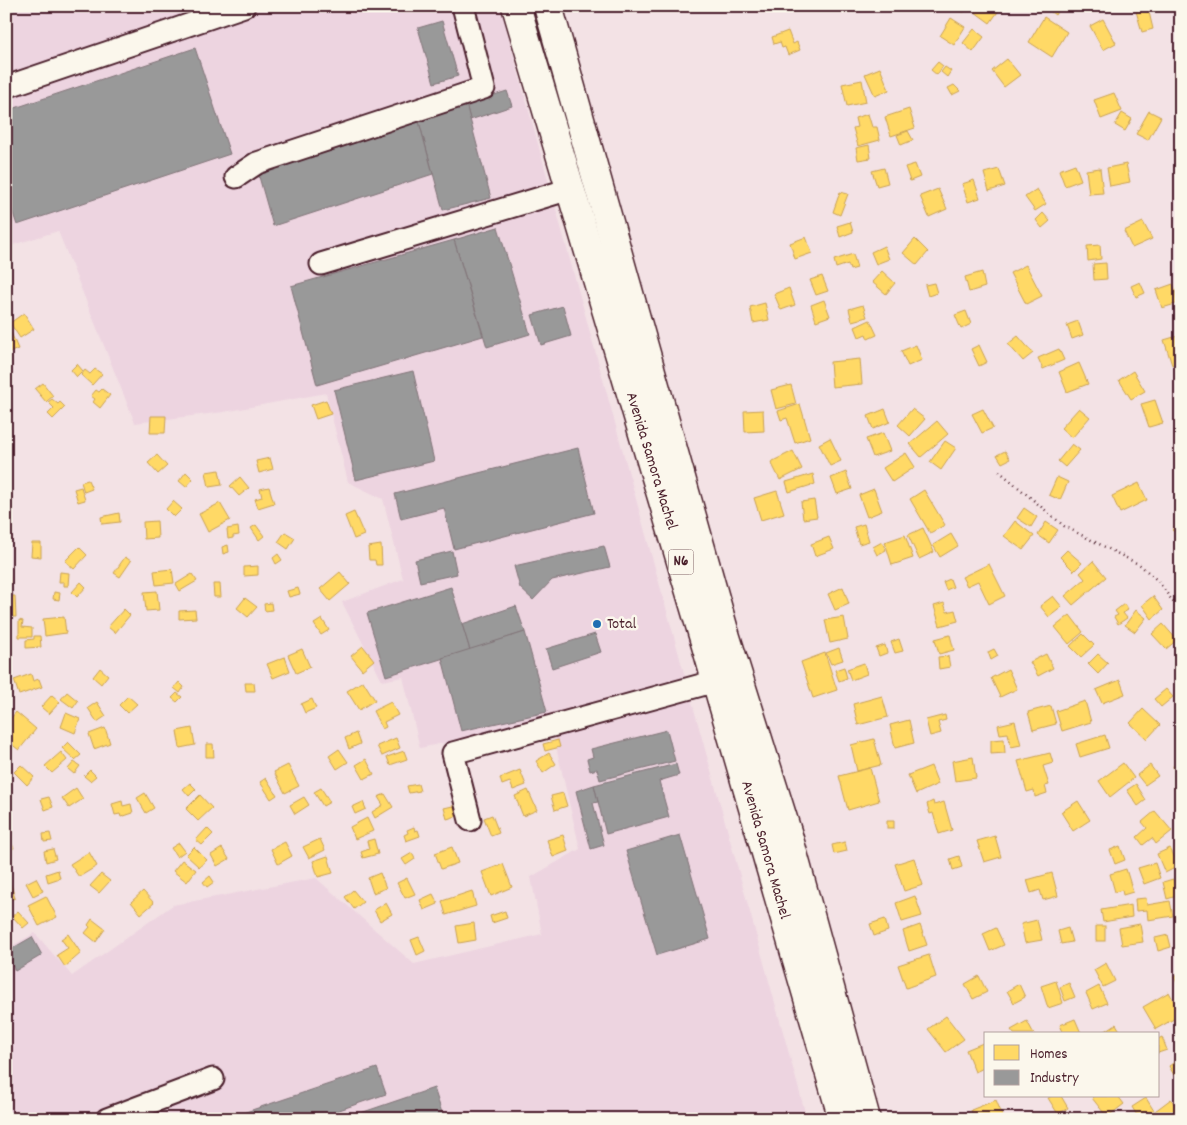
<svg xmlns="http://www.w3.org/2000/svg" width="1187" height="1125" font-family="Dekko,sans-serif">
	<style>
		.built { fill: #edd4e0 }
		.homes { fill: #ffd966; stroke: #c9a154 }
		.industry { fill: #999; stroke: #817478 }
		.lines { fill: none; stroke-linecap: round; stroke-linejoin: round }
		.minor-casing { stroke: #4a1f2b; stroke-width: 25 }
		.highway-casing { stroke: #4a1f2b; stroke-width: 31 }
		.path { stroke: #4a1f2b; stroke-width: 2.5; stroke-dasharray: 1 4; stroke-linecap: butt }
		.minor { stroke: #fbf7ec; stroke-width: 21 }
		.highway { stroke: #fbf7ec; stroke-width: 28 }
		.poi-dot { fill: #1f6fb2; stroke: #fbf7ec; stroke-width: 2 }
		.labels { text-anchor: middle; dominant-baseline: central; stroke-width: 5; stroke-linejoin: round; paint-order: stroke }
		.shield { fill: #fbf7ec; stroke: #7f6065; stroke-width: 1 }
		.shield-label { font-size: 15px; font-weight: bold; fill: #4a1f2b }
		.street-label { font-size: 16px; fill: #4a1f2b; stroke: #fbf7ec }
		.poi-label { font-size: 16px; fill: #4a1f2b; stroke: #fbf7ec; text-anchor: start }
	</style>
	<rect width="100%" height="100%" fill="#f3e2e5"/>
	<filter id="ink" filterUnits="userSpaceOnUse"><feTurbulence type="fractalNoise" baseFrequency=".02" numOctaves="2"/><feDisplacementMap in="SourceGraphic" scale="10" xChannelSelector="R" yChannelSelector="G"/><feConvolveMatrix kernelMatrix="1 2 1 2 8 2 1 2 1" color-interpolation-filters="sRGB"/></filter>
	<g filter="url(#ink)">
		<polygon class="built" points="6,6 500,6 807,1119 6,1119 6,969 10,967 6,958 6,949 35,933 72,976 173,905 316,878 414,964 542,934 531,877 580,849 550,721 420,748 403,677 382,681 342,602 403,579 383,499 348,482 326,393 224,412 135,423 58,231 6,247"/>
		<g class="homes">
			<polygon points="941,6 966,6 964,12"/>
			<polygon points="973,6 1002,6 990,23 971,9"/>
			<polygon points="1047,6 1061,6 1055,15 1046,8"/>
			<polygon points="1148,8 1153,29 1142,32 1136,11"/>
			<polygon points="1044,17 1067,32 1052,57 1029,42"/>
			<polygon points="951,18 965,27 954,45 940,36"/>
			<polygon points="1103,19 1116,43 1103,50 1090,26"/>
			<polygon points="974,29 984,37 973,52 963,43"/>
			<polygon points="788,31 793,44 797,42 800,50 788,55 785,47 782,48 780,42 774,44 772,37"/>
			<polygon points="1007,59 1020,75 1004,87 992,71"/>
			<polygon points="938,62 943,66 937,75 931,70"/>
			<polygon points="945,67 951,71 947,77 941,72"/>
			<polygon points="880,68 889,90 875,96 865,74"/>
			<polygon points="862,80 866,102 847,106 842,84"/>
			<polygon points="954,85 960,91 952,95 948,88"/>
			<polygon points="1114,93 1122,111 1101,119 1094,100"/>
			<polygon points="909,109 915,128 891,136 885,117"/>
			<polygon points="1149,111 1161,117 1148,140 1136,134"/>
			<polygon points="1122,113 1132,119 1125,131 1115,125"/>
			<polygon points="868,114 872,127 877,127 880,140 858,146 853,128 857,127 855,118"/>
			<polygon points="908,131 913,140 901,145 897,135"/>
			<polygon points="869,145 871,158 858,160 856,148"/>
			<polygon points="915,164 920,177 910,181 905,167"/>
			<polygon points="1075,164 1081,180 1065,186 1059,170"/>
			<polygon points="1126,164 1130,182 1110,186 1107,168"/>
			<polygon points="884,168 888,183 877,186 872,171"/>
			<polygon points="1100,168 1103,193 1089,194 1086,170"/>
			<polygon points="999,169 1005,186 989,191 984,173"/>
			<polygon points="974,180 980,198 968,202 962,184"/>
			<polygon points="938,189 947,209 929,217 920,196"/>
			<polygon points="1037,189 1046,204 1035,211 1025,197"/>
			<polygon points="840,192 848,194 840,215 833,212"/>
			<polygon points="1043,213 1050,221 1042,228 1036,220"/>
			<polygon points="850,222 853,232 840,237 837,226"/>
			<polygon points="1143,222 1152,239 1132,248 1124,231"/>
			<polygon points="806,237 812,253 795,259 790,243"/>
			<polygon points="915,239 928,252 917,265 903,253"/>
			<polygon points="1100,245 1101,259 1088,261 1087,246"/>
			<polygon points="884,246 889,259 876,264 871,252"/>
			<polygon points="853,254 857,268 850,270 848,264 836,268 834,260"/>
			<polygon points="1106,263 1107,279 1094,280 1093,264"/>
			<polygon points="1026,265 1042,296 1026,304 1010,273"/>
			<polygon points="882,271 895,283 886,294 872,282"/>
			<polygon points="982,272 985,287 969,292 965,277"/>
			<polygon points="822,276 828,291 816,295 810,280"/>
			<polygon points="1140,282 1145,293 1136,297 1131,286"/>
			<polygon points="934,283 937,293 928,296 925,285"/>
			<polygon points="1173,284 1179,303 1162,308 1156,290"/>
			<polygon points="789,288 795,305 781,310 774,294"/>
			<polygon points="824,300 830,316 816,321 811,305"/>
			<polygon points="765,303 769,320 753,323 750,307"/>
			<polygon points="863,305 867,317 852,321 849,309"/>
			<polygon points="966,311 971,324 961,329 955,315"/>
			<polygon points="24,313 34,329 20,338 10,323"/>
			<polygon points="870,320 877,335 868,339 866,334 859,337 855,327"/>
			<polygon points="1078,321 1083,335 1072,339 1067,325"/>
			<polygon points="9,328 18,349 6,354 6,330"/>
			<polygon points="1181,335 1181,363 1172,365 1164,340"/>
			<polygon points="1018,336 1033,353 1023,361 1008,344"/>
			<polygon points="916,345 922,360 908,366 901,351"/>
			<polygon points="979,345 987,362 979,366 971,349"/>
			<polygon points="1059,349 1064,360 1043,369 1038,358"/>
			<polygon points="860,359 862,384 832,387 830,362"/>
			<polygon points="1079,363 1088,384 1067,392 1059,372"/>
			<polygon points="77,364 83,371 77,377 71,370"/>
			<polygon points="95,369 102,374 92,385 81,375 85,370 90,374"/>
			<polygon points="1133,371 1145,391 1131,399 1119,380"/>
			<polygon points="43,383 53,396 46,402 35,389"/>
			<polygon points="791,385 796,404 776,409 771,390"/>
			<polygon points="102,389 110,395 100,408 93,402 95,399 91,396 96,390 99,392"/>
			<polygon points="52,399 58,404 60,402 65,407 53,419 48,414 54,408 48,402"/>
			<polygon points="326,400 331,414 316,419 311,405"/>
			<polygon points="1155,400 1163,423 1149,427 1141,404"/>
			<polygon points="800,404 810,438 795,443 787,418 781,420 778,411"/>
			<polygon points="1079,408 1090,417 1072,438 1061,428"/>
			<polygon points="885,409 890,422 873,429 868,416"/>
			<polygon points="912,409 925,419 910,436 898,425"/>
			<polygon points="983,409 993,428 982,433 972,414"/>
			<polygon points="763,410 764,431 745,432 744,411"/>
			<polygon points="151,416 166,416 165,433 150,433"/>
			<polygon points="937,421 948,434 921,457 910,444"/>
			<polygon points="883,433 890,451 873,457 866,439"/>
			<polygon points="830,438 841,461 830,466 819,444"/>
			<polygon points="945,441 956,448 941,470 930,462"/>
			<polygon points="1072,444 1080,450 1065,467 1058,461"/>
			<polygon points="793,451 802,469 780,480 771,462"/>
			<polygon points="1005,451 1010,459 1002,463 997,455"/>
			<polygon points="906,453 915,467 892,482 883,468"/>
			<polygon points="157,455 167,466 158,474 148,463"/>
			<polygon points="270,458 273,469 259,473 256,461"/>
			<polygon points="219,470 222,485 209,487 206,472"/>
			<polygon points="186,472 193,479 186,487 179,481"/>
			<polygon points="846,472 852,489 837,494 831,478"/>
			<polygon points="813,474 815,484 789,492 786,482"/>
			<polygon points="240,477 249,488 239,496 230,486"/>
			<polygon points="1057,477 1068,482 1060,500 1049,495"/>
			<polygon points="88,480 92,489 84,492 81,482"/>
			<polygon points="1139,483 1147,500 1120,513 1112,496"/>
			<polygon points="81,487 85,500 78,502 74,489"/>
			<polygon points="269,487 274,503 258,508 255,499 262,497 260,489"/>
			<polygon points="874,489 882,511 867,517 859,495"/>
			<polygon points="924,490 945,525 930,533 910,499"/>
			<polygon points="777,491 784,513 761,520 754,498"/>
			<polygon points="814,500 817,517 803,519 801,502"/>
			<polygon points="173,501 182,509 174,517 166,509"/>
			<polygon points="220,503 230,520 208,532 199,514"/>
			<polygon points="1024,508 1037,517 1031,527 1017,518"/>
			<polygon points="354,512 364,535 354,539 345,516"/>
			<polygon points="119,513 120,522 102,524 101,517"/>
			<polygon points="157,521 158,538 144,539 143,522"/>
			<polygon points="1015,521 1034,536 1023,550 1004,536"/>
			<polygon points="1046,522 1058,530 1049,543 1038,535"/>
			<polygon points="1179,522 1181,523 1180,537 1172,530"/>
			<polygon points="864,524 869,541 859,544 854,527"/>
			<polygon points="256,525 264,536 259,540 251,528"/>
			<polygon points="238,527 239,535 233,536 233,538 228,539 227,529"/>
			<polygon points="923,528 934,552 919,559 908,535"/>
			<polygon points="285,532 295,538 288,549 278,542"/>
			<polygon points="951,534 958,546 940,557 933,545"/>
			<polygon points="905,535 913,558 892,565 885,542"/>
			<polygon points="829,537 834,549 815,556 811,544"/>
			<polygon points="882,542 886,550 877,555 873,547"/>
			<polygon points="32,543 41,543 41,557 31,556"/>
			<polygon points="228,545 229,552 223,554 222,547"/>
			<polygon points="381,545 382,565 376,565 375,560 369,560 368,547"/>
			<polygon points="79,547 87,555 74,569 65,561"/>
			<polygon points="1067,550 1082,563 1074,571 1060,557"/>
			<polygon points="278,554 282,560 276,564 273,558"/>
			<polygon points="125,557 131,561 120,577 114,573"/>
			<polygon points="1093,561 1106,577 1073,605 1065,596 1085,579 1080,573"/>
			<polygon points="989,564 1005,596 989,604 978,581 967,586 962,577"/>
			<polygon points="258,566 258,575 244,576 244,567"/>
			<polygon points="8,568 10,583 6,584 6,569"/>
			<polygon points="172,569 174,583 156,585 154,571"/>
			<polygon points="60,572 69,573 68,586 64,586 64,582 59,582"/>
			<polygon points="340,572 350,584 330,601 320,589"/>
			<polygon points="192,574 197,581 180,591 176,584"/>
			<polygon points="950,579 953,587 946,590 943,582"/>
			<polygon points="81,582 86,587 77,597 72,592"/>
			<polygon points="213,584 220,584 221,597 214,597"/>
			<polygon points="843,587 849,604 835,610 828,594"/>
			<polygon points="298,588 300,594 289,597 287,591"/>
			<polygon points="157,591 159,610 146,611 144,592"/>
			<polygon points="54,592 60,593 59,600 53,599"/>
			<polygon points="6,596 15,596 16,617 6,617"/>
			<polygon points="1053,596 1062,607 1049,617 1040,606"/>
			<polygon points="1153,596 1163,610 1152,619 1142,605"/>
			<polygon points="245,598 257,607 248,617 237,608"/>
			<polygon points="271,603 272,610 265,611 264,604"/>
			<polygon points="944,603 947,612 955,610 958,621 940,626 934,606"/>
			<polygon points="1124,604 1128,610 1123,613 1127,618 1118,624 1114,617 1118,615 1115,611"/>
			<polygon points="124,609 130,615 115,633 108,627"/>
			<polygon points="195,610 196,618 179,619 179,611"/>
			<polygon points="1136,610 1146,618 1135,632 1125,625"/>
			<polygon points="1070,615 1083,632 1069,644 1055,627"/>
			<polygon points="64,617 66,633 45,636 43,619"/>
			<polygon points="844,617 848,639 830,643 825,620"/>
			<polygon points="322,619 329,630 321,635 314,624"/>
			<polygon points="19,620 23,621 22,627 32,628 32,637 19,637"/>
			<polygon points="1163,624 1177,640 1166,649 1152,634"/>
			<polygon points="1083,634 1094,645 1081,657 1070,646"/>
			<polygon points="950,635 954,650 939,654 935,639"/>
			<polygon points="34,636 40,636 41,647 26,648 26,640 34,639"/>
			<polygon points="899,639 903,651 895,653 891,642"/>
			<polygon points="885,645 887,653 879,656 876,648"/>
			<polygon points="363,646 374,660 362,670 351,656"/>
			<polygon points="839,648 843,660 831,664 826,653"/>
			<polygon points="302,649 310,667 296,673 288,655"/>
			<polygon points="994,649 998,656 991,660 988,652"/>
			<polygon points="825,653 837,690 813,698 801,662"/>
			<polygon points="1046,654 1053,668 1038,676 1030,662"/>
			<polygon points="1098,654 1108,663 1098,674 1088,664"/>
			<polygon points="948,656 950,667 939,669 938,657"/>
			<polygon points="285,657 290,671 273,678 267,664"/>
			<polygon points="864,663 867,674 851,680 847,669"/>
			<polygon points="844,667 847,678 839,681 835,670"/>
			<polygon points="100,668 108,675 101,684 93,677"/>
			<polygon points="1008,669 1017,689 1000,697 991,678"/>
			<polygon points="31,674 33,681 39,679 42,687 19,695 14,680"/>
			<polygon points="1120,680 1125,694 1102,703 1096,690"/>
			<polygon points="363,681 375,700 359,710 347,691"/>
			<polygon points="179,682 184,687 180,693 174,688"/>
			<polygon points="245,683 254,683 255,691 246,691"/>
			<polygon points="1166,689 1173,697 1161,707 1154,699"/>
			<polygon points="67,692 78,701 73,708 61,699"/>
			<polygon points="177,693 182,697 177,702 172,698"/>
			<polygon points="52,695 60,702 49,714 41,707"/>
			<polygon points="128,696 137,704 127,713 119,705"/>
			<polygon points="882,696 888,717 858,725 853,704"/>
			<polygon points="312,699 316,708 305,713 301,704"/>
			<polygon points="1085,701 1091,722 1062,731 1056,711"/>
			<polygon points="97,702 106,716 97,722 88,708"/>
			<polygon points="391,702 398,715 384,722 386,727 382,729 373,711"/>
			<polygon points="1051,706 1056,724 1033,730 1028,712"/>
			<polygon points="1143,709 1160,725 1147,739 1130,723"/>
			<polygon points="16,712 36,729 19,750 6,740 6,724"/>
			<polygon points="66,713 80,719 75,733 61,727"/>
			<polygon points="945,715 946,720 938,722 941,733 930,736 926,720"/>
			<polygon points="909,720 914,743 895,748 890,725"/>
			<polygon points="1015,721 1021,745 1011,747 1008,733 1000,734 998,725"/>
			<polygon points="105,728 110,743 94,749 89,734"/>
			<polygon points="192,728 195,745 180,748 177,731"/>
			<polygon points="356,733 360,744 349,749 345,738"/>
			<polygon points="1105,735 1109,748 1080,757 1076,744"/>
			<polygon points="396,738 400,748 382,756 377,746"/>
			<polygon points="874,739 881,765 857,771 851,745"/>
			<polygon points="1004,739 1005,753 991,754 991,740"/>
			<polygon points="558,740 560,747 545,751 543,744"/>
			<polygon points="68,742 81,755 75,760 62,748"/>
			<polygon points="206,744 213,744 214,757 206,757"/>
			<polygon points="339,749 348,762 337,769 329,756"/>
			<polygon points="404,751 407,759 390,765 387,757"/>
			<polygon points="61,752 67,760 52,773 45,766"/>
			<polygon points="549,753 556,764 543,773 536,761"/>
			<polygon points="1050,753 1053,763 1043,766 1049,785 1045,786 1047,793 1035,797 1034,790 1027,792 1018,761"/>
			<polygon points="973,757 976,778 955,781 952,761"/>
			<polygon points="366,759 374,774 364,779 356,765"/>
			<polygon points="74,762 80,766 74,774 68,769"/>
			<polygon points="1123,763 1134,778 1110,797 1099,781"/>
			<polygon points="1179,764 1181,771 1176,774 1173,766"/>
			<polygon points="21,765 34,777 27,785 14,772"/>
			<polygon points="288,765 299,786 285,793 274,772"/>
			<polygon points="1150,765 1158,776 1145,785 1137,775"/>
			<polygon points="931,766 938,784 916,794 908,775"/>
			<polygon points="870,768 879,801 848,810 839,776"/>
			<polygon points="90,770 96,776 90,781 84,776"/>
			<polygon points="520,770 526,785 513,790 510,782 502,785 500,778"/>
			<polygon points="266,778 277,795 271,799 260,782"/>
			<polygon points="190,783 196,789 189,796 183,789"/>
			<polygon points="418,784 420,791 409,793 407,786"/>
			<polygon points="1136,784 1146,800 1138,806 1127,790"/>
			<polygon points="76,788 83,799 69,808 62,798"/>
			<polygon points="321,788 330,802 323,806 314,792"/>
			<polygon points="528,790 537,810 523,816 515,796"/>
			<polygon points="145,793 154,808 146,813 137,798"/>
			<polygon points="563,793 567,806 555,810 551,796"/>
			<polygon points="385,794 393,807 375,818 372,812 383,805 378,797"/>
			<polygon points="200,795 212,808 198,821 186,809"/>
			<polygon points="49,797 53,807 45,810 41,799"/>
			<polygon points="304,797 309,805 295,814 290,805"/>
			<polygon points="122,801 123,806 131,804 133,813 121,817 120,814 115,815 112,804"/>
			<polygon points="933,801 934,805 944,802 952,830 939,834 933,813 930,814 927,804"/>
			<polygon points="1078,801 1090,820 1073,831 1061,812"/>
			<polygon points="363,802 366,809 355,814 352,807"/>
			<polygon points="457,805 460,815 447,819 444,808"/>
			<polygon points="1155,811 1172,831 1156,844 1152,838 1143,845 1137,837 1147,828 1142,822"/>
			<polygon points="492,815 499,833 491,836 484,818"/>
			<polygon points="367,818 373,831 355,839 350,827"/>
			<rect x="887" y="821" width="7" height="7"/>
			<polygon points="414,827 415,831 418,830 420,836 406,841 404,835 408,833 407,830"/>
			<polygon points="207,828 213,834 202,845 196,840"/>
			<polygon points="6,833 14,848 6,852"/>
			<polygon points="50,833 52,841 44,842 43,834"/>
			<polygon points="563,835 568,851 553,857 547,840"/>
			<polygon points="995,836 1001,857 984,862 977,841"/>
			<polygon points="320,839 325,850 309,858 303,847"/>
			<polygon points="374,839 378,854 363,858 361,852 369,849 367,841"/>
			<polygon points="285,842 292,856 278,864 271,849"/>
			<polygon points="845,842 847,851 834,854 832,845"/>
			<polygon points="179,843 185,851 177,857 171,848"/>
			<polygon points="1120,846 1125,860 1115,864 1110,850"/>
			<polygon points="194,847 207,860 199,867 186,855"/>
			<polygon points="452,847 458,863 441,869 435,853"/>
			<polygon points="222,848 229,859 217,866 211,855"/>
			<polygon points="1170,848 1179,866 1165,873 1157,854"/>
			<polygon points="53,849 56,859 46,862 44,851"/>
			<polygon points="89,852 97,866 79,877 70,864"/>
			<polygon points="412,853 415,859 406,865 402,859"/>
			<polygon points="328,856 333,873 318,877 313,861"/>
			<polygon points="959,856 962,867 953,870 950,859"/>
			<polygon points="914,858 923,885 904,891 895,864"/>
			<polygon points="182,860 196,870 187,882 173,871"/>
			<polygon points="1155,863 1160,878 1144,884 1138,868"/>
			<polygon points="503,864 512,887 491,896 482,872"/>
			<polygon points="1126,869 1133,892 1123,895 1122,890 1115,892 1110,874"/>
			<polygon points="58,870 60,878 48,882 46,874"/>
			<polygon points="380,873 386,888 373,893 368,878"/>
			<polygon points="1052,873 1058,896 1043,900 1040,890 1031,893 1027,880"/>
			<polygon points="101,874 110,881 99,893 90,886"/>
			<polygon points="210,876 214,882 207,887 203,882"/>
			<polygon points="36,878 43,891 33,896 26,883"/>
			<polygon points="407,878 415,894 405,898 397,883"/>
			<polygon points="1173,879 1177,896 1167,899 1163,882"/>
			<polygon points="10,882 15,898 6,901 6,884"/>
			<polygon points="353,890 363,902 354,909 345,897"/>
			<polygon points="143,891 154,903 141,914 131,902"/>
			<polygon points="472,891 476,906 446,915 442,901"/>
			<polygon points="433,894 438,904 424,910 420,900"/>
			<polygon points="46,896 57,917 39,926 28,905"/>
			<polygon points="915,896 922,916 902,922 896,903"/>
			<polygon points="1146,898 1147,905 1170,901 1173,916 1148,920 1147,910 1136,911 1135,899"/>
			<polygon points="386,903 392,914 380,921 374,910"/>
			<polygon points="1131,905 1132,917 1103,922 1101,910"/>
			<polygon points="18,911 29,923 23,928 12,916"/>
			<polygon points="505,911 507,918 492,923 490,916"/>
			<polygon points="92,919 105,929 96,942 85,933 90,927 88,925"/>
			<polygon points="885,919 888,931 874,936 870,924"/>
			<polygon points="1037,920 1042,940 1025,943 1021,924"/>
			<polygon points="474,923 476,940 459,943 456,926"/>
			<polygon points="1140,924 1143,942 1122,945 1119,928"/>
			<polygon points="920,925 927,945 909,951 903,931"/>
			<rect x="1096" y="926" width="9" height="15"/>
			<polygon points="996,928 1004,945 990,951 983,934"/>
			<polygon points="1068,928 1072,942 1061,944 1058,931"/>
			<polygon points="68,934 81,953 65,967 57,955 68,948 61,939"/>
			<polygon points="1168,935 1171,947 1158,951 1155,938"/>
			<polygon points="419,937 425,951 417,955 411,940"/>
			<polygon points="929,955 936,977 906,988 898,965"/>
			<polygon points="1106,963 1115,981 1103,987 1094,970"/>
			<polygon points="1181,973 1181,991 1174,977"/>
			<polygon points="979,976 987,992 973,999 965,984"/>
			<polygon points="1056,981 1063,1003 1048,1008 1041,986"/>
			<polygon points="1069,983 1075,997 1065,1001 1060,987"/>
			<polygon points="1019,984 1025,997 1014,1003 1007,991"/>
			<polygon points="1099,986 1107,1003 1093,1009 1086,993"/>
			<polygon points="1169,992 1181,1015 1156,1029 1143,1007"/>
			<polygon points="946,1016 964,1039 946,1052 928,1029"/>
			<polygon points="1075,1019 1081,1033 1064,1034 1060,1025"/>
			<polygon points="1027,1021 1034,1034 1014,1034 1011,1030"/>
			<polygon points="1116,1024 1122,1034 1101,1034"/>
			<polygon points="1162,1037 1167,1050 1158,1053 1158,1039"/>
			<polygon points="983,1043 986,1050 986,1067 975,1072 966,1050"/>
			<polygon points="1178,1060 1181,1065 1181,1071 1174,1075 1169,1066"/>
			<polygon points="1052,1096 1061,1096 1068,1108 1058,1114 1048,1098"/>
			<polygon points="1094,1096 1118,1096 1124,1104 1107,1117 1092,1098"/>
			<polygon points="1146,1098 1159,1119 1139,1119 1132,1107"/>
			<polygon points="1171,1099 1178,1110 1165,1119 1160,1119 1155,1111"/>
			<polygon points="996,1100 1003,1117 999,1119 974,1119 971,1110"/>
		</g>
		<g class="industry">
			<polygon points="442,21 458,76 434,83 418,28"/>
			<polygon points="195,48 230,154 17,225 6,193 6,111"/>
			<polygon points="507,91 512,106 470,120 466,104"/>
			<polygon points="466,104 491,198 443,210 418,118"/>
			<polygon points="418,118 433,174 273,226 258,173"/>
			<polygon points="498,227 530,334 487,347 454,240"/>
			<polygon points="454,240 483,336 317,385 291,286"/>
			<polygon points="563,306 571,336 541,345 532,315"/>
			<polygon points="413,371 434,461 356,480 334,390"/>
			<polygon points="578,448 594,513 454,549 444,508 401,519 395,494"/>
			<polygon points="604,546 610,567 552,580 533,600 520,588 514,566"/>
			<polygon points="452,551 457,574 420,582 415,560"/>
			<polygon points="451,587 470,650 386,676 367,613"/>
			<polygon points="516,606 525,632 470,650 462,624"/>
			<polygon points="525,632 547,712 461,731 442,658"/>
			<polygon points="595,634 601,652 552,668 546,649"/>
			<polygon points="667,730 675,761 600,780 597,769 590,771 587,759 593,757 591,749"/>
			<polygon points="676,764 679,775 659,781 669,817 606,834 594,785"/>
			<polygon points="594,785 598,802 593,803 604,845 591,849 576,791"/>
			<polygon points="680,835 710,939 657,955 626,851"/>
			<polygon points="32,937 42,955 15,971 6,952"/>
			<polygon points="377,1068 386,1094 313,1119 225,1119"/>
			<polygon points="434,1088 444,1119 343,1119"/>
		</g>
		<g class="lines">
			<defs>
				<g id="minor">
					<polyline points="6,87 244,6"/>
					<polyline points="236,177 257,163 484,88 463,6"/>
					<polyline points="321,264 570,189"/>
					<polyline points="470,820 453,753 716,681"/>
					<polyline points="107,1119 213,1079"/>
				</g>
				<g id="highway">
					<polyline points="516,6 707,649 843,1119"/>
					<polyline points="548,6 725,634 788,835 866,1119"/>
				</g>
			</defs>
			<use href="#minor" class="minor-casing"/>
			<use href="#highway" class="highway-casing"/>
			<polyline class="path" points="999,471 1064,526 1140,565 1158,581 1181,613"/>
			<use href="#minor" class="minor"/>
			<use href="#highway" class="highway"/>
		</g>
	</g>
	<circle class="poi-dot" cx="597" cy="624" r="5"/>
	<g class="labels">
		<rect class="shield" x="668.5" y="549.5" width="25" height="25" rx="4"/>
		<g class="shield-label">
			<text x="681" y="562">N6</text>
		</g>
		<g class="street-label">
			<text transform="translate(651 461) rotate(73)">Avenida Samora Machel</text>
			<text transform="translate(765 850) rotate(74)">Avenida Samora Machel</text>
		</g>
		<g class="poi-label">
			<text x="607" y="624">Total</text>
		</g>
	</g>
	<rect width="1187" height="1125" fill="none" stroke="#fbf7ec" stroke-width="25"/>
	<rect x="12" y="12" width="1162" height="1100" fill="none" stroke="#4a1f2b" stroke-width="2" filter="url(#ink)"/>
	<rect x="984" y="1032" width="175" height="65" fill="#fbf7ec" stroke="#b4a19f"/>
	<rect x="994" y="1045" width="25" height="15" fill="#ffd966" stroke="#b4a19f"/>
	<text x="1030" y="1058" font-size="15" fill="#4a1f2b">Homes</text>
	<rect x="994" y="1070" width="25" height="15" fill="#999999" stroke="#b4a19f"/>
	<text x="1030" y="1082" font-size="15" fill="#4a1f2b">Industry</text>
</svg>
